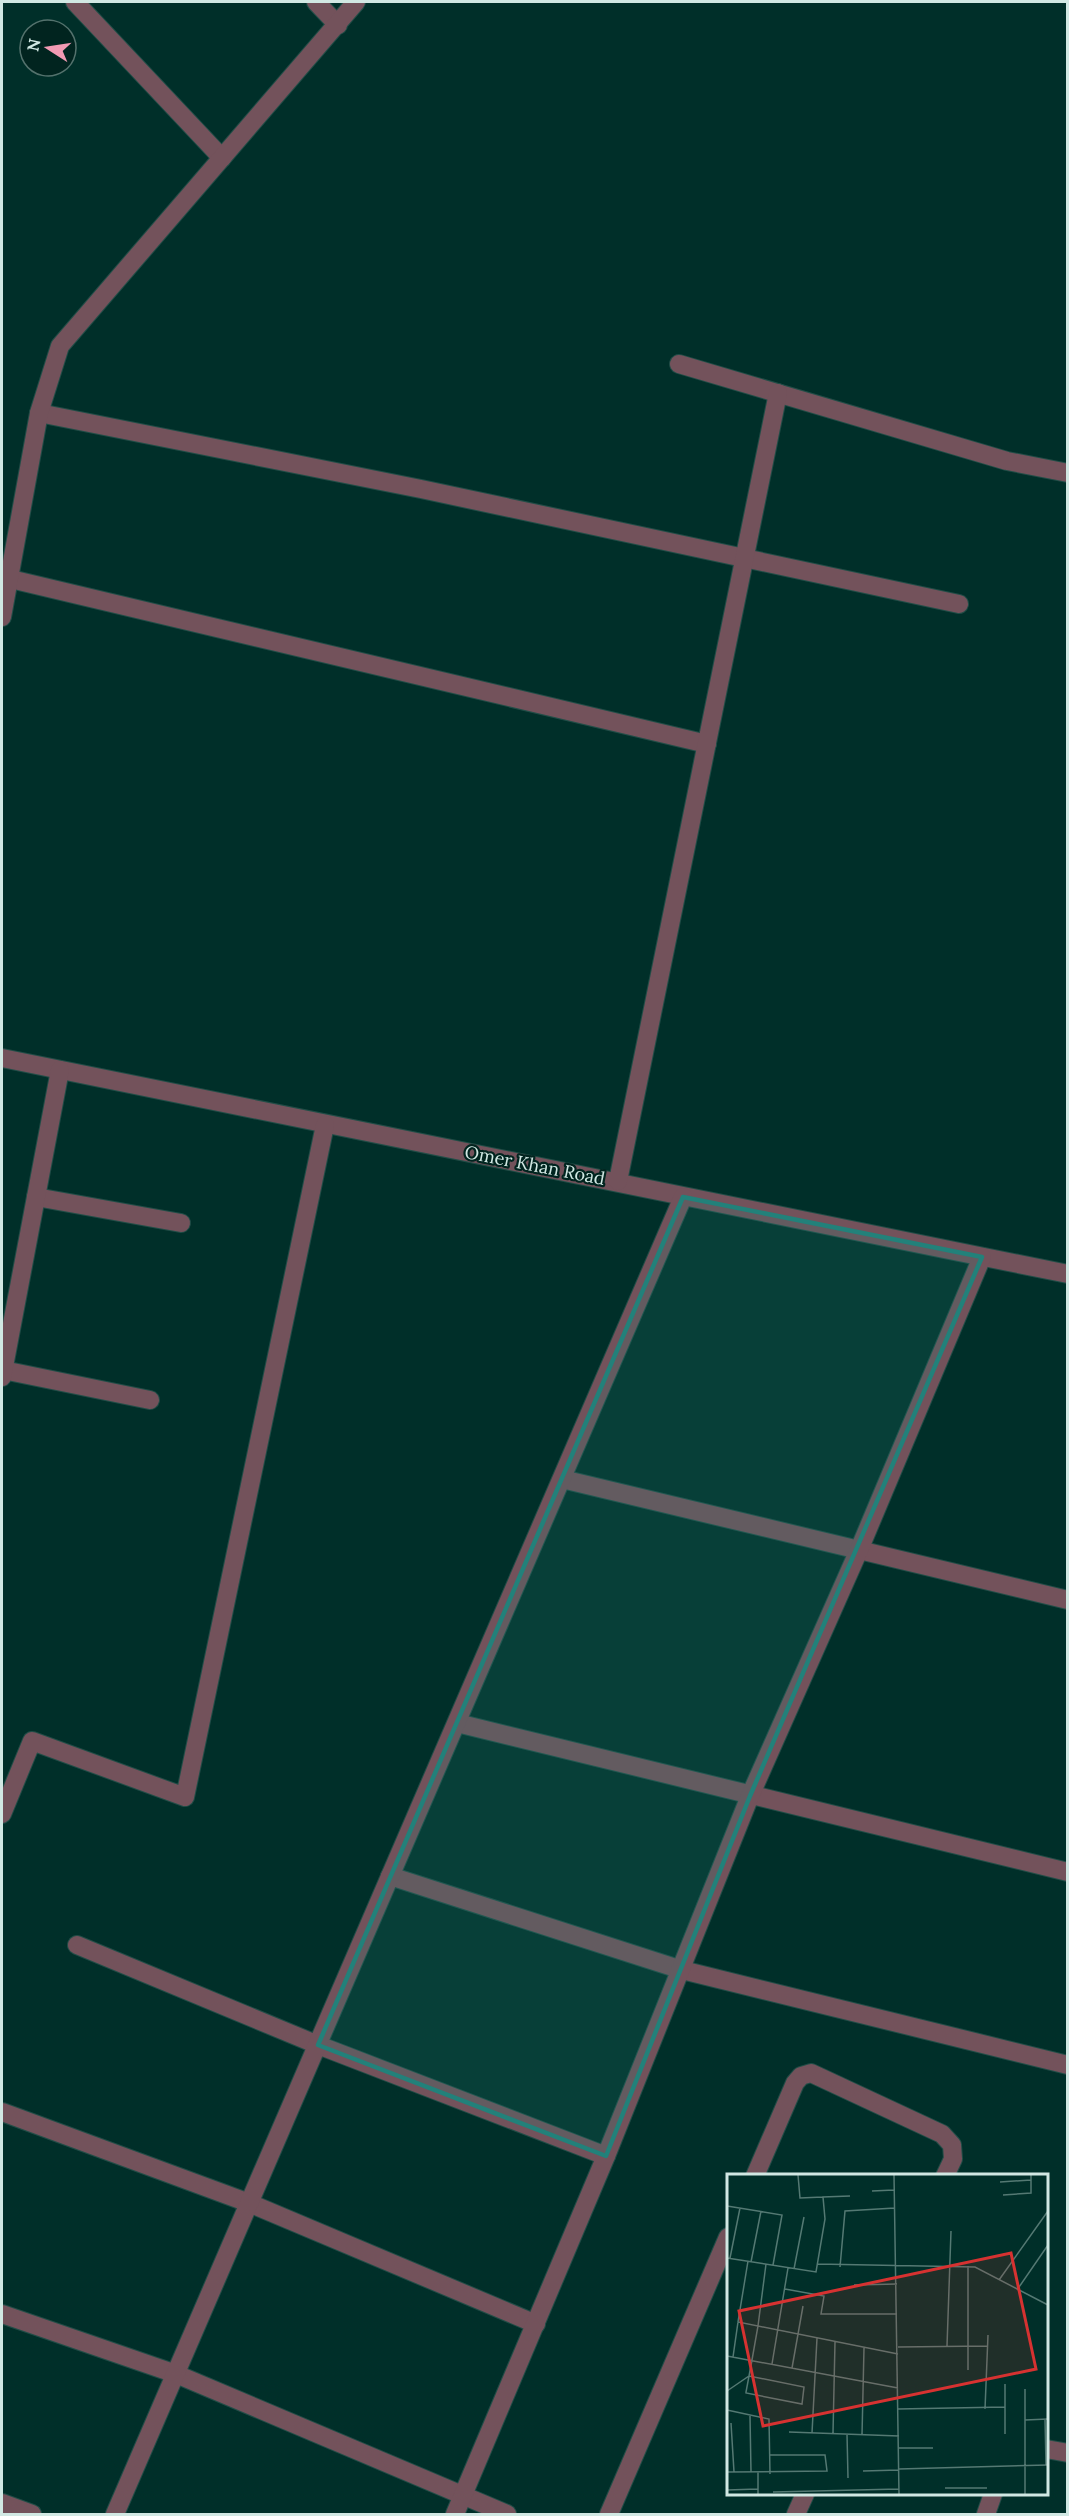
<svg xmlns="http://www.w3.org/2000/svg" width="1069" height="2516" font-family="Lora,serif">
	<style>
		.lines { fill: none; stroke-linecap: round; stroke-linejoin: round }
		.minor-casing { stroke: #214d47; stroke-width: 20 }
		.minor { stroke: #73525b; stroke-width: 18 }
		.marked { fill: #22817a; fill-opacity: 0.2; stroke: #22817a; stroke-width: 4.5; stroke-linejoin: round }
		.labels { text-anchor: middle; dominant-baseline: central; stroke-width: 4.5; stroke-linejoin: round; paint-order: stroke }
		.street-label { font-size: 18px; fill: #d1e8e3; stroke: #01241f }
		.inset-road { fill: none; stroke: #547973; stroke-width: 1.5 }
		.view { fill: #d63231; fill-opacity: 0.15; stroke: #d63231; stroke-width: 3 }
		.inset-edge { fill: none; stroke: #d1e8e3; stroke-width: 3 }
	</style>
	<rect width="100%" height="100%" fill="#002f29"/>
	<g class="lines">
		<defs>
			<g id="minor">
				<polyline points="75,2 222,158"/>
				<polyline points="316,2 338,25"/>
				<polyline points="679,364 1007,461 1068,473"/>
				<polyline points="39,413 421,489 959,604"/>
				<polyline points="2,577 707,744"/>
				<polyline points="2,617 39,413 60,346 356,2"/>
				<polyline points="2,1058 1068,1274"/>
				<polyline points="618,1181 778,393"/>
				<polyline points="36,1197 181,1223"/>
				<polyline points="3,1370 150,1400"/>
				<polyline points="2,1377 60,1070"/>
				<polyline points="562,1479 1068,1600"/>
				<polyline points="457,1723 1068,1872"/>
				<polyline points="2,1814 32,1741 185,1797 325,1125"/>
				<polyline points="390,1876 682,1970 1068,2065"/>
				<polyline points="77,1945 318,2045 606,2156"/>
				<polyline points="2,2112 249,2203 536,2324"/>
				<polyline points="755,2176 795,2083 801,2076 811,2073 942,2134 952,2145 953,2159 945,2176"/>
				<polyline points="2,2314 176,2374 507,2514"/>
				<polyline points="1046,2449 1068,2453"/>
				<polyline points="2,2503 32,2514"/>
				<polyline points="115,2514 683,1197"/>
				<polyline points="455,2514 606,2156 750,1796 859,1550 982,1257"/>
				<polyline points="609,2514 728,2237"/>
				<polyline points="796,2514 805,2494"/>
				<polyline points="986,2514 993,2494"/>
			</g>
		</defs>
		<use href="#minor" class="minor-casing"/>
		<use href="#minor" class="minor"/>
	</g>
	<path class="marked" d="M683,1197l299,60 -232,539 -144,360 -288,-111z"/>
	<g class="labels">
		<g class="street-label">
			<text transform="translate(535 1165) rotate(11)">Omer Khan Road</text>
		</g>
	</g>
	<g transform="translate(727 2174)">
		<rect width="321" height="321" fill="#002f29"/>
		<path class="inset-road" d="M71,1l2,23 23,-1M167,1l5,319M273,8l31,-2M145,17l22,-1M276,21l28,-2v-18M0,32l55,9 -9,50M0,84l89,14 9,-53 -2,-22 27,-1M3,84l10,-50M21,87l-10,61 160,32M24,88l10,-51M90,90l158,3 73,38M241,92v104M113,93l5,-56 50,-3M67,95l10,-52M272,106l49,-69M127,111l43,-1M58,115l39,7 -3,18h76M290,116l31,-45M220,172l4,-115M171,173l89,-1M0,182l171,32M6,183l5,-35M45,190l16,-96M65,194l11,-62M278,210v50M298,215v105M0,217l22,-15 55,11 -2,17 -56,-11v-1l6,-32 6,-34 8,-62M171,235l107,-2M258,235l3,-74M0,236l42,9 1,55M23,242l1,56M318,245l1,46M298,246l23,-1M4,249l3,49M62,258l110,4M85,259l5,-95M106,259l2,-91M120,260l1,44M135,261l2,-87M172,274h34M172,295l149,-4M136,297l36,-1M0,298l100,-1 -2,-16h-55M31,298v22M218,314h42M0,316l31,-1M46,318l126,-3"/>
		<path class="view" d="M284,79l25,116 -273,57 -24,-115z"/>
		<rect width="321" height="321" class="inset-edge"/>
	</g>
	<rect width="1069" height="2516" fill="none" stroke="#d1e8e3" stroke-width="6"/>
	<g transform="translate(48 48) rotate(282)"><circle r="28" fill="#01241f" stroke="#54726d" stroke-width="1.5"/>
	<path d="M0-4.5L10 22L0 15L-10 22Z" fill="#f19ab3"/>
	<text y="-9" font-size="16" font-weight="bold" text-anchor="middle" fill="#d1e8e3">N</text>
	</g>
</svg>
